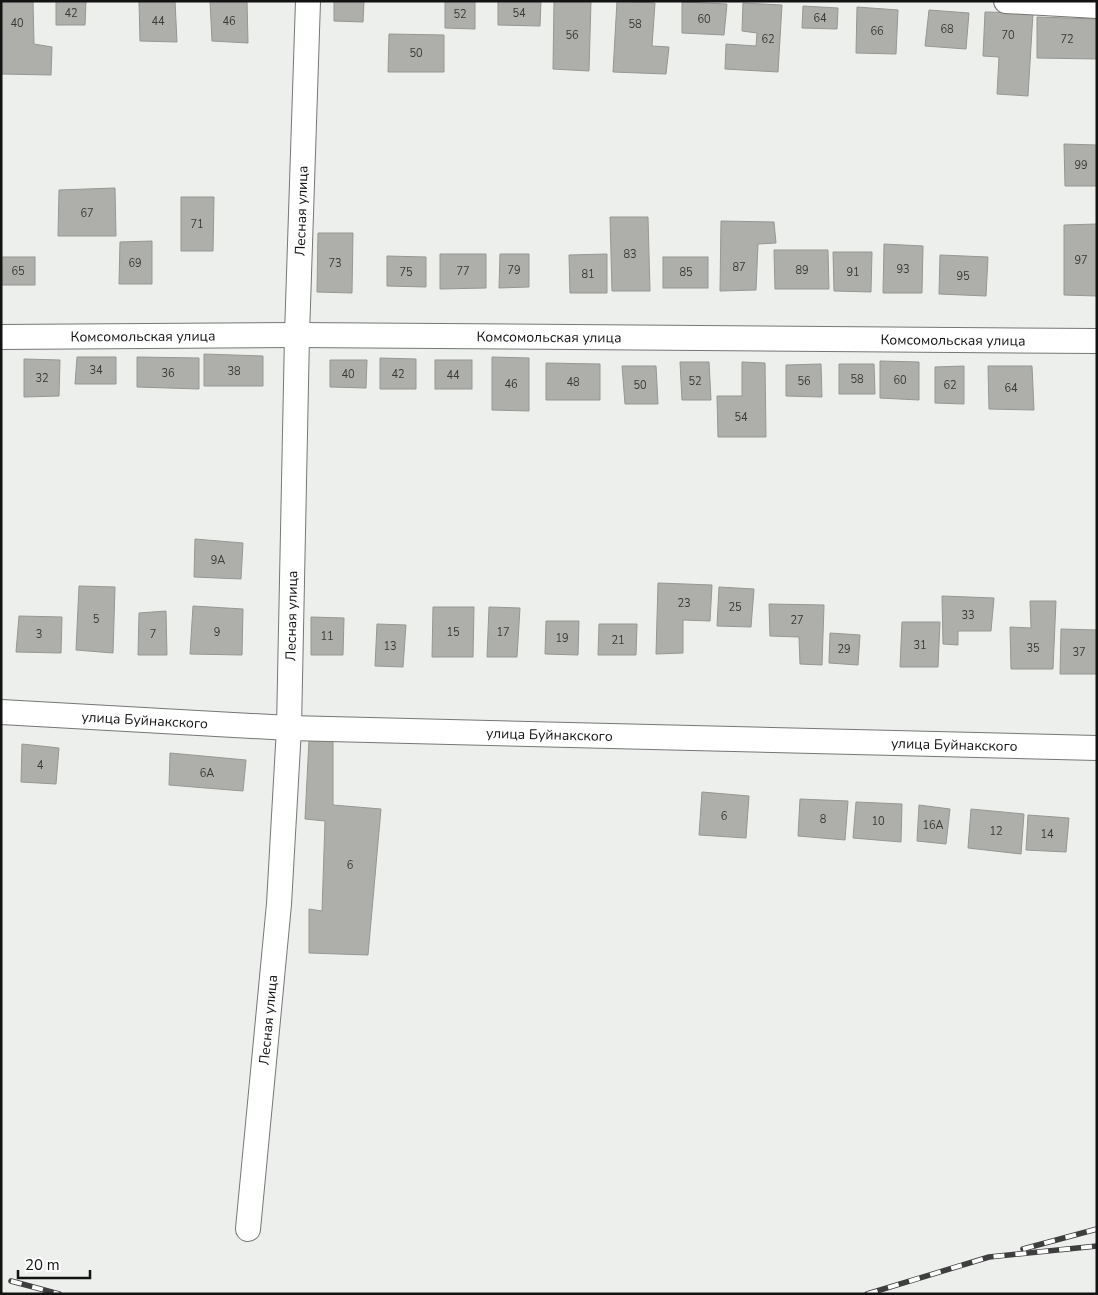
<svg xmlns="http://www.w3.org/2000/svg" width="1098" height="1295" font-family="'Nunito Sans',sans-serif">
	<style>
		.building { fill: #aeafab; stroke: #969794 }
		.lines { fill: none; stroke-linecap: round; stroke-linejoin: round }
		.minor-casing { stroke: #747774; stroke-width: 26 }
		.minor { stroke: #fff; stroke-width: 24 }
		.rail-casing { stroke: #3d3e3d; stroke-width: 5.5 }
		.rail { stroke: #fff; stroke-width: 4; stroke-dasharray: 11; stroke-linecap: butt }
		.labels { text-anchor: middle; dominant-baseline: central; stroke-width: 4; stroke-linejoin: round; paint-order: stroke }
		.number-label { font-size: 11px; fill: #393a38 }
		.street-label { font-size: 14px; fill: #121312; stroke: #fff }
	</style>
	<rect width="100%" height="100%" fill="#ecefec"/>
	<g class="building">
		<polygon points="1,1 33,1 34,44 52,47 51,75 1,74"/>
		<polygon points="56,1 86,1 85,25 56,25"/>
		<polygon points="139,1 175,1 177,42 140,41"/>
		<polygon points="210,1 247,1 248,43 212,41"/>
		<polygon points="334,1 364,1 363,22 334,21"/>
		<polygon points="445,1 475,1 475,29 445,28"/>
		<polygon points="498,1 541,1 540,26 498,25"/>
		<polygon points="554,1 591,1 589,71 553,69"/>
		<polygon points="617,1 655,3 652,46 669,47 666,74 613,72"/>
		<polygon points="682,2 727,4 724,35 682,33"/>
		<polygon points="743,3 782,5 778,72 725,69 726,44 756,46 757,33 742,31"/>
		<polygon points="803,6 838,8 837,29 802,28"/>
		<polygon points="857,7 898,10 896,54 856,53"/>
		<polygon points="929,10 969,13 966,49 925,46"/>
		<polygon points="985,12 1033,13 1028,96 997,94 999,57 983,56"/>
		<polygon points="1037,17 1097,19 1097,59 1037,58"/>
		<polygon points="389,34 444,35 444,72 388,72"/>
		<polygon points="1064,144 1097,145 1097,186 1065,186"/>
		<polygon points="115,188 116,236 58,236 59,190"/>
		<polygon points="181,197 214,197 213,251 181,251"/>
		<polygon points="610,217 648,217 650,291 612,291"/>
		<polygon points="721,221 774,222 776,243 758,244 756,290 720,291"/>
		<polygon points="1097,224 1097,296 1064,295 1064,225"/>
		<polygon points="318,233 353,233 352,293 317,292"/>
		<polygon points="152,241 152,284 119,284 120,242"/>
		<polygon points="884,244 923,246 922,293 883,293"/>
		<polygon points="774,250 828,250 829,289 775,289"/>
		<polygon points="833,252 872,252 871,292 834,291"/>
		<polygon points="440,254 486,254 486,288 440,289"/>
		<polygon points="500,254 529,254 529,287 499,288"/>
		<polygon points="607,254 607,293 570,293 569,255"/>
		<polygon points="940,255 988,257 986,296 939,294"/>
		<polygon points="387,256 426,257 426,287 387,286"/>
		<rect x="1" y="257" width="34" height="28"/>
		<rect x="663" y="257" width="45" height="31"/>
		<polygon points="204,354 263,356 263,386 204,386"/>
		<polygon points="77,357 116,357 116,384 75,384"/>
		<polygon points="137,357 199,358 199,389 137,387"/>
		<polygon points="492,357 529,358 529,411 492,410"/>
		<polygon points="380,358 416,359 416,389 380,389"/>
		<polygon points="24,359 60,360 59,396 24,397"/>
		<polygon points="330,360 367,360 366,388 330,387"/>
		<rect x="435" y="360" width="37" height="29"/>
		<polygon points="880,361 919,362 919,400 880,398"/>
		<polygon points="680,362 709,362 711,400 682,400"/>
		<polygon points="742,362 765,363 766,437 718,437 717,396 742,396"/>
		<polygon points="546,363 600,364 600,400 546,400"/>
		<polygon points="821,364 822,397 786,396 786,365"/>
		<polygon points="839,364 874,364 875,394 839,394"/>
		<polygon points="622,366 656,366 658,404 625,404"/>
		<polygon points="964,366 964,404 935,403 935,367"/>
		<polygon points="988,366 1032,366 1034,410 989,409"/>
		<polygon points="195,539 243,543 241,579 194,577"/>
		<polygon points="658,583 712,585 710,621 683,620 683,653 656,654"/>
		<polygon points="79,586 115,587 113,653 76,650"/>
		<polygon points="719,587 754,589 751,627 717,626"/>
		<polygon points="942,596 994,598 991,631 958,631 958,645 943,644"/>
		<polygon points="1030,601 1056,601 1053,669 1011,669 1010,627 1031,628"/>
		<polygon points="769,604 824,605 822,665 800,664 799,637 770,636"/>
		<polygon points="193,606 243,609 242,655 190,654"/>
		<polygon points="433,607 474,607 473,657 432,657"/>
		<polygon points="489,607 520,608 517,657 487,657"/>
		<polygon points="166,611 167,655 138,655 139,613"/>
		<polygon points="19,616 62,617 61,653 16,652"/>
		<polygon points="311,617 344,618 343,655 311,655"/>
		<polygon points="546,621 579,621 578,655 545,654"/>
		<polygon points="902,622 940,622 938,667 900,667"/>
		<polygon points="377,624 406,625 403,667 375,666"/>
		<polygon points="599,624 637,624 636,655 598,655"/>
		<polygon points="1061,629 1097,630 1097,674 1060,674"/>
		<polygon points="830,633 860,635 858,665 829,663"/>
		<polygon points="309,740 333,740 333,805 381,809 368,955 309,953 309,909 322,911 325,821 305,819"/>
		<polygon points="22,744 59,748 56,784 21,782"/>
		<polygon points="170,753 246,760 243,791 169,785"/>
		<polygon points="702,792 749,796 746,838 699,835"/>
		<polygon points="800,799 848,801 845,840 798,836"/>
		<polygon points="856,802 902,804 901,842 853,838"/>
		<polygon points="919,805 950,809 946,844 917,841"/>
		<polygon points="971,809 1024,814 1021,854 968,848"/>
		<polygon points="1028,815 1069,818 1066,852 1026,850"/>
	</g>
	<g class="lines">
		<defs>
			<g id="minor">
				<polyline points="1006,1 1097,6"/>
				<path id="s1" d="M1,337l296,-2 800,6"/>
				<path id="s2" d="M1,712l288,16 808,20"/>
				<path id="s3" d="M248,1229l31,-325 10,-176 8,-393 11,-334"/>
			</g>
		</defs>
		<use href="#minor" class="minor-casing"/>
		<use href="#minor" class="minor"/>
		<defs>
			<g id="rail">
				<polyline points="1023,1249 1097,1229"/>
				<polyline points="11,1281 59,1294"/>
				<polyline points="867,1294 989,1257 1097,1246"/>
			</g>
		</defs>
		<use href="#rail" class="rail-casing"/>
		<use href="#rail" class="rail"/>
	</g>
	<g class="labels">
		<g class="number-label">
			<text x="71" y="13">42</text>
			<text x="519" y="13">54</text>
			<text x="460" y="14">52</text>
			<text x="820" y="18">64</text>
			<text x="704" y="19">60</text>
			<text x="158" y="21">44</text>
			<text x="229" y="21">46</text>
			<text x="17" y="23">40</text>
			<text x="635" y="24">58</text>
			<text x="947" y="29">68</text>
			<text x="877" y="31">66</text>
			<text x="572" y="35">56</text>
			<text x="1008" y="35">70</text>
			<text x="768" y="39">62</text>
			<text x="1067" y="39">72</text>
			<text x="416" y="53">50</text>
			<text x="1081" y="165">99</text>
			<text x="87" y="213">67</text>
			<text x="197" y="224">71</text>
			<text x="630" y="254">83</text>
			<text x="1081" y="260">97</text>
			<text x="135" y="263">69</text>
			<text x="335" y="263">73</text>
			<text x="739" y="267">87</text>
			<text x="903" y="269">93</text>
			<text x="514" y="270">79</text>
			<text x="802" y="270">89</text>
			<text x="18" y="271">65</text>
			<text x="463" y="271">77</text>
			<text x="406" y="272">75</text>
			<text x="686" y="272">85</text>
			<text x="853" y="272">91</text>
			<text x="588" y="274">81</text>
			<text x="963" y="276">95</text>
			<text x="96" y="370">34</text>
			<text x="234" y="371">38</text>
			<text x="168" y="373">36</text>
			<text x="348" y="374">40</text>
			<text x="398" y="374">42</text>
			<text x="453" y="375">44</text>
			<text x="42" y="378">32</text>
			<text x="857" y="379">58</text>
			<text x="900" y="380">60</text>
			<text x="695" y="381">52</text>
			<text x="804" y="381">56</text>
			<text x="573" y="382">48</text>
			<text x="511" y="384">46</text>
			<text x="640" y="385">50</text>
			<text x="950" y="385">62</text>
			<text x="1011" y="388">64</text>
			<text x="741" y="417">54</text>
			<text x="218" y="560">9А</text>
			<text x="684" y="603">23</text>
			<text x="735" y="607">25</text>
			<text x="968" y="615">33</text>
			<text x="96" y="619">5</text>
			<text x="797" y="620">27</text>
			<text x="217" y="632">9</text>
			<text x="453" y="632">15</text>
			<text x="503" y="632">17</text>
			<text x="39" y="634">3</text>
			<text x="153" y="634">7</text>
			<text x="327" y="636">11</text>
			<text x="562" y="638">19</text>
			<text x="618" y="640">21</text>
			<text x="920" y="645">31</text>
			<text x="390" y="646">13</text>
			<text x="1033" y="648">35</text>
			<text x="844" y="649">29</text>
			<text x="1079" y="652">37</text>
			<text x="40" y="765">4</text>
			<text x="207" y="773">6А</text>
			<text x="724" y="816">6</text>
			<text x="823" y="819">8</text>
			<text x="878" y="821">10</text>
			<text x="933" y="825">16А</text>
			<text x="996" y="831">12</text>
			<text x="1047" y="834">14</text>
			<text x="350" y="865">6</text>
		</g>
		<g class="street-label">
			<text stroke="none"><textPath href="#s3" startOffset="1020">Лесная улица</textPath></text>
			<text stroke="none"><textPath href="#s1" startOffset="142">Комсомольская улица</textPath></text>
			<text stroke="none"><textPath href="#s1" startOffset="548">Комсомольская улица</textPath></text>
			<text stroke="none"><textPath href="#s1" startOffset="952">Комсомольская улица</textPath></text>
			<text stroke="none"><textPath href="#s3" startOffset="615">Лесная улица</textPath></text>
			<text stroke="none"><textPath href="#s2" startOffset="144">улица Буйнакского</textPath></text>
			<text stroke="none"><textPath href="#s2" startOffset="549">улица Буйнакского</textPath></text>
			<text stroke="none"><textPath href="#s2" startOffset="954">улица Буйнакского</textPath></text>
			<text stroke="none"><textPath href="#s3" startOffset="210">Лесная улица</textPath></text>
		</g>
	</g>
	<rect width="1098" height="1295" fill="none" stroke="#121312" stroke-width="5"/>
	<path d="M18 1270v8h72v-8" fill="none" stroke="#121312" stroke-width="2.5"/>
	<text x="25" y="1270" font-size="15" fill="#121312" stroke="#ffffff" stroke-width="4" paint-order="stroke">20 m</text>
</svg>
